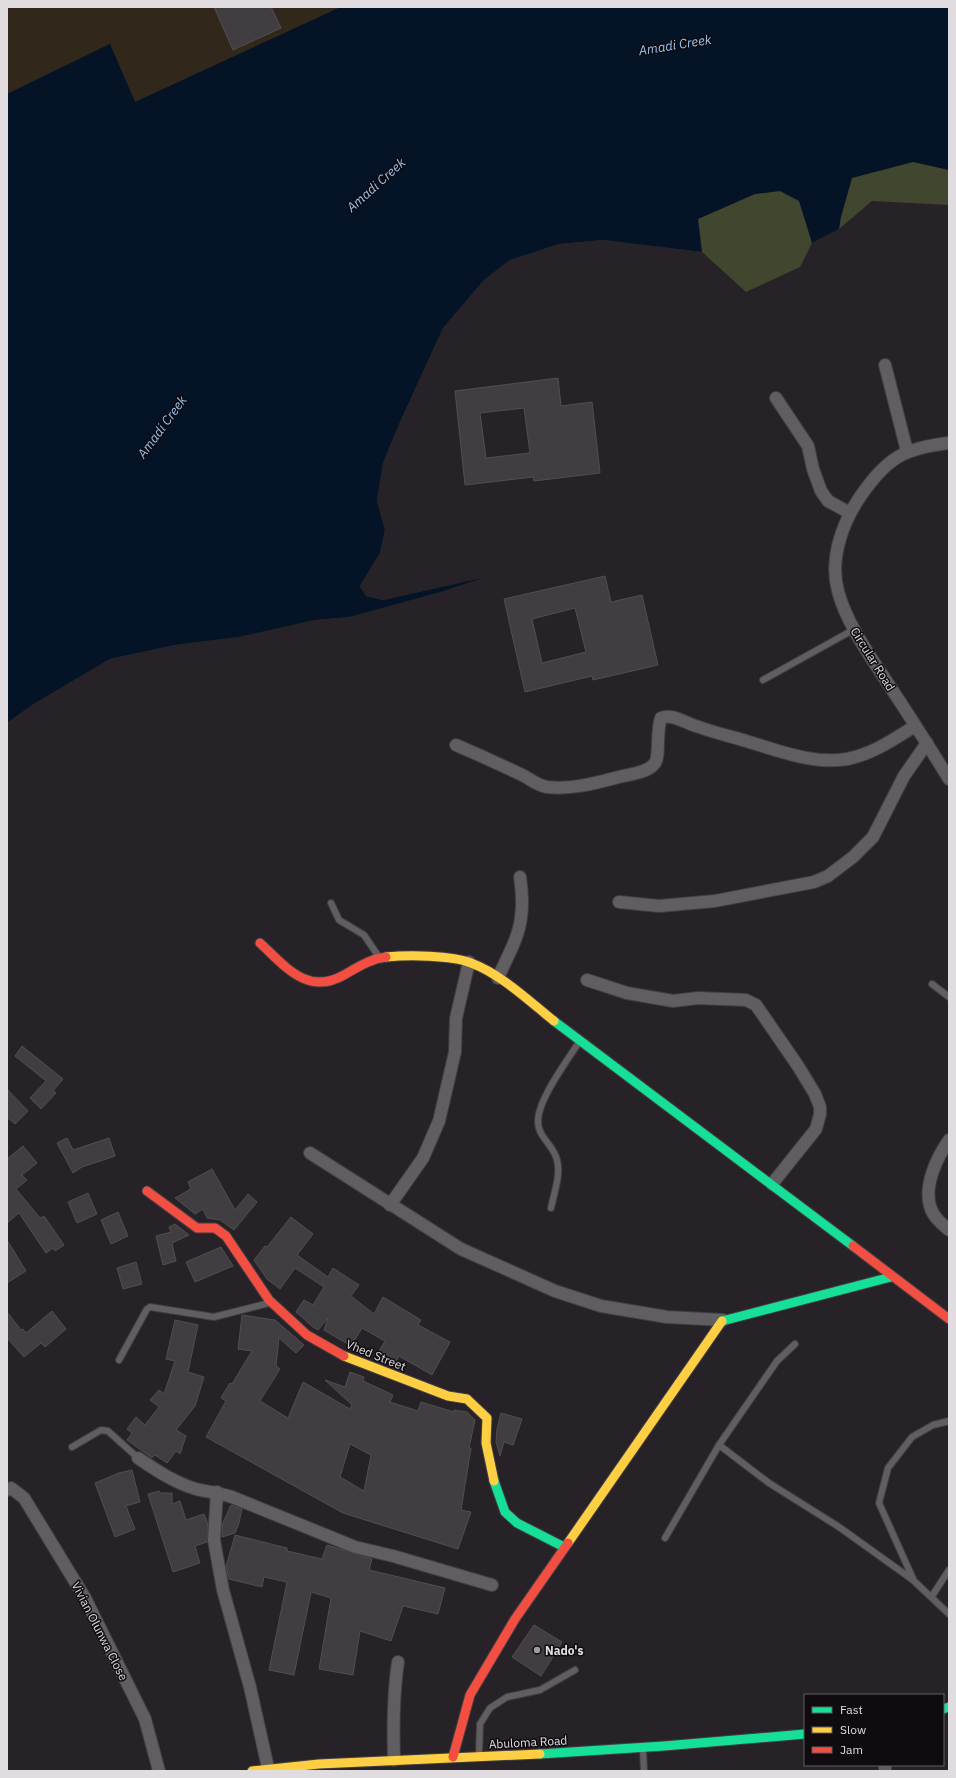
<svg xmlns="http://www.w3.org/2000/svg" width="956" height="1778" font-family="'IBM Plex Sans',sans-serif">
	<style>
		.industrial { fill: #31281b }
		.green { fill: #41462e }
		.water { fill: #041325 }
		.building { fill: #413e42; stroke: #514e52; fill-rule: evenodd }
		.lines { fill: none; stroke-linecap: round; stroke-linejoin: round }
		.lane-casing { stroke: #413e41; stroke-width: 8 }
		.street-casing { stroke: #413e41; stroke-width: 14 }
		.fast-casing { stroke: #413e41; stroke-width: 11 }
		.slow-casing { stroke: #413e41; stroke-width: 11 }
		.jam-casing { stroke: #413e41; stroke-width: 11 }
		.lane { stroke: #615e61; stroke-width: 6 }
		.street { stroke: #615e61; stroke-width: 12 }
		.fast { stroke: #16e098; stroke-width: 9 }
		.slow { stroke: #ffcf43; stroke-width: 9 }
		.jam { stroke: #f24e42; stroke-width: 9 }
		.poi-dot { fill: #a09b9f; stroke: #0f0b0f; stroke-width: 1.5 }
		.labels { text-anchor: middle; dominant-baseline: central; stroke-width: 3; stroke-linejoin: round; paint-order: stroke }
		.street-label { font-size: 12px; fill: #e1dce0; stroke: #0f0b0f }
		.poi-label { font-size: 12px; font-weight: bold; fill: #e1dce0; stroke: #0f0b0f; text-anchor: start }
		.water-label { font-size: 13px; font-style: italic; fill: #99c4f0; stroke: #0f0b0f }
	</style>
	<rect width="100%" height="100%" fill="#272227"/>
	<polygon class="industrial" points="7,7 341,7 135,102 109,44 7,94"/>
	<polygon class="green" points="949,146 949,205 872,201 839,229 812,243 800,267 746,292 702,252 603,240 559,244 510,260 484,280 443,328 400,422 383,463 377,501 385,530 380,553 360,586 366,596 383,600 486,577 441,592 350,617 315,620 239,637 175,645 110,659 32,705 7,723 506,227"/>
	<polygon class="water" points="341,7 949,7 949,170 913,162 852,178 841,217 839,229 812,243 799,201 780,191 755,194 698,219 702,252 603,240 559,244 510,260 484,280 443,328 400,422 383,463 377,501 385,530 380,553 360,586 366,596 383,600 486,577 441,592 350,617 315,620 239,637 175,645 110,659 32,705 7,723 7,94 110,44 135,102"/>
	<g class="building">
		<polygon points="214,7 271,7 281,28 233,50"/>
		<path d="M558,378l3,28 31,-4 8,71 -66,8 -1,-4 -68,8 -10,-94zM524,408l6,45 -44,5 -6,-45z"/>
		<path d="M605,576l6,26 31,-7 16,70 -65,15 -1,-4 -67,16 -21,-93zM575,608l11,44 -44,11 -10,-44z"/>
		<polygon points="22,1046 63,1079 53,1091 56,1093 41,1109 30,1098 46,1081 15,1056"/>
		<polygon points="7,1089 28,1111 15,1124 7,1117"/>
		<polygon points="67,1138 73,1150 109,1138 115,1156 82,1167 73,1173 57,1143"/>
		<polygon points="23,1146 37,1163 22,1175 27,1180 16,1189 40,1218 44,1216 64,1245 55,1251 53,1248 46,1253 19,1213 7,1223 7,1159"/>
		<polygon points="212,1169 235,1210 248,1194 257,1202 234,1230 220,1220 207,1218 203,1209 195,1214 175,1198 191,1189 188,1182"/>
		<polygon points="88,1193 97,1214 77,1223 68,1202"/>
		<polygon points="118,1212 128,1236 111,1244 101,1220"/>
		<polygon points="291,1217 313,1234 297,1255 328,1277 333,1268 359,1285 351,1296 374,1314 383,1297 421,1320 418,1325 450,1342 432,1375 399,1356 394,1365 375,1358 385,1341 362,1328 351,1346 324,1330 328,1318 318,1330 313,1327 296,1312 304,1300 313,1305 324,1287 295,1268 280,1289 267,1279 254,1260 265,1246 267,1247"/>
		<polygon points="175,1224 189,1235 172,1243 176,1261 163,1265 156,1236 171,1232 169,1227"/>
		<polygon points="7,1240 26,1271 7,1283"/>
		<polygon points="221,1247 233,1266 195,1282 186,1262"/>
		<polygon points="136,1262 142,1284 123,1289 117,1268"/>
		<polygon points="52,1311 66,1329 45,1347 41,1343 24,1357 7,1338 7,1312 21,1330 23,1329 26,1333"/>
		<path d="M242,1315l33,5 29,25 -8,8 -17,-15 -3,28 4,3 -20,32 28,17 15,-36 47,27 2,-4 -27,-25 20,7 5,-15 14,5 -1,4 30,14 -3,7 28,9 3,-9 33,10v-2l13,2 8,8 -6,28h2l-10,62 10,2 -13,37 -115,-36 -137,-76 20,-36 -5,-3 9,-15 2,1 20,-33 -14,-2zM350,1444l21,11 -7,36 -24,-14z"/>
		<polygon points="175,1320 198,1325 188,1372 204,1377 195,1406 176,1430 186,1436 180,1454 176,1451 167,1463 155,1455 152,1458 127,1440 132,1433 127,1429 136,1417 145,1425 159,1407 150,1400 159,1390 164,1394 175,1361 166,1359"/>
		<polygon points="501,1413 522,1419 513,1445 504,1442 500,1456 496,1442 497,1429"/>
		<polygon points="132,1470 140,1502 126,1506 135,1529 115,1537 95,1483 119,1473"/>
		<polygon points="159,1491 160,1493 172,1493 172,1504 180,1501 186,1520 204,1514 208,1524 207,1542 195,1546 200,1563 173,1572 148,1494"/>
		<polygon points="231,1505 242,1509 239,1523 235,1533 222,1537 222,1525"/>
		<polygon points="235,1535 287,1548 287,1551 322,1559 327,1545 372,1559 369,1570 445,1588 438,1614 403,1606 391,1641 360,1631 353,1675 319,1669 331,1598 311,1592 294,1675 269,1670 287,1582 264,1577 262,1587 229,1579 226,1567"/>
		<polygon points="534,1625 562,1642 541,1676 512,1657"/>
	</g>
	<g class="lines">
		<defs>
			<g id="lane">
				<polyline points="763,680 853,630"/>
				<polyline points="331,903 339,920 364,935 379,957"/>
				<polyline points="932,984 949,997"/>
				<path d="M551,1208c3,-15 10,-33 6,-48 -3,-15 -20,-23 -19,-40 1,-22 29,-59 41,-78"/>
				<polyline points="119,1360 147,1309 150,1307 214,1317 269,1303"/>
				<polyline points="949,1421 933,1425 912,1437 888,1468 879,1503 914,1581 949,1614"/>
				<polyline points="719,1445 769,1483 839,1527 913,1580"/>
				<polyline points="72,1447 101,1430 108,1431 138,1458"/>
				<polyline points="665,1538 719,1445 777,1361 795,1344"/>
				<polyline points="932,1596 949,1570"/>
				<polyline points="643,1750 644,1771"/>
				<polyline points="479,1755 480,1724 490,1708 507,1697 540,1690 575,1670"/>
			</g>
			<g id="street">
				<polyline points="885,365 907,451"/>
				<polyline points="776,398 808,446 813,469 821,491 828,501 850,513"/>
				<path d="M949,443c-44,5 -61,14 -87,51 -19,27 -33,64 -24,97 8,31 30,62 47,88 22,33 43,66 64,100"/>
				<path d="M456,745c21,9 43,19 64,29 10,4 15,11 27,13 24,3 49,-4 72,-10 11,-3 29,-4 36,-14 5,-7 1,-32 6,-45 11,-5 24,5 35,8 16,6 33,10 50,15 31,9 68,24 101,18 26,-5 47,-20 68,-33"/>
				<polyline points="619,902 659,906 715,901 814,882 828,876 853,857 873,837 904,776 927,743"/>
				<path d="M498,978c8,-19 21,-40 23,-61 2,-13 1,-27 -1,-40"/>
				<polyline points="587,980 627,993 673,1001 698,998 746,1000 756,1005 798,1066 815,1094 820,1107 820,1114 816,1129 772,1184"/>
				<path d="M949,1140c-12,17 -25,45 -19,66 3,11 11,17 19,24"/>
				<polyline points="310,1153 461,1249 555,1291 601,1306 667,1317 723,1320"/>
				<polyline points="390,1205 423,1158 439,1121 455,1052 456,1018 469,962"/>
				<path d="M138,1458c18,12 37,25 58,31 12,3 24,4 36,8l123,50 38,9 99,29"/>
				<polyline points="7,1490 11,1488 24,1498 85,1598 145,1719 159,1771"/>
				<polyline points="217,1492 214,1540 223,1590 250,1687 268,1768"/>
				<path d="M394,1760c-1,-33 -1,-65 4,-98"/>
				<polyline points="885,1765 885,1771"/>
			</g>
			<g id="fast">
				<polyline points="554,1021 853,1246"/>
				<polyline points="722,1321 891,1277"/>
				<polyline points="494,1481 505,1512 517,1523 564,1547"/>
				<polyline points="943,1709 949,1707"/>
				<polyline points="540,1754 664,1746 805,1734"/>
			</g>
			<g id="slow">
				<path d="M386,957c22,-2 65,-2 85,6 30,11 58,38 83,58"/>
				<polyline points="344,1356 448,1396 467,1399 487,1418 486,1443 494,1481"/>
				<polyline points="568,1543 722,1321"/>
				<polyline points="252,1771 319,1764 540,1754"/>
			</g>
			<g id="jam">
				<path d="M260,943c25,23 47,53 84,32 14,-8 26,-16 42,-18"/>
				<polyline points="147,1191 197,1228 215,1228 226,1236 269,1300 307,1335 344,1356"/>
				<polyline points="853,1246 949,1319"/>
				<polyline points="453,1757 470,1695 515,1619 568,1543"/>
			</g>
		</defs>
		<use href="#lane" class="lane-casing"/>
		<use href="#street" class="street-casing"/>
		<use href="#fast" class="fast-casing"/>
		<use href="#slow" class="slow-casing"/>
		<use href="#jam" class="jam-casing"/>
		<use href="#lane" class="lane"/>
		<use href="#street" class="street"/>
		<use href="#fast" class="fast"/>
		<use href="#slow" class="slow"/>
		<use href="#jam" class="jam"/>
	</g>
	<circle class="poi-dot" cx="537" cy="1650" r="4"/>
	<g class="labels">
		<g class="street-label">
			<text transform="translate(873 659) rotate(58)">Circular Road</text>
			<text transform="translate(376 1355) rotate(22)">Vhed Street</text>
			<text transform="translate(100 1631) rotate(63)">Vivian Olunwa Close</text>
			<text transform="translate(528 1742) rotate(-3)">Abuloma Road</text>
		</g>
		<g class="poi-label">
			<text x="545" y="1650">Nado's</text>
		</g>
		<g class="water-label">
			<text transform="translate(675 45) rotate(-9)">Amadi Creek</text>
			<text transform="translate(376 185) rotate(-42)">Amadi Creek</text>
			<text transform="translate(162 427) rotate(-54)">Amadi Creek</text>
		</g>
	</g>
	<rect width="956" height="1778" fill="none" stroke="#e1dce0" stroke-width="16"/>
	<rect x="804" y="1694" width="140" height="72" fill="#0f0b0f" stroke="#635f63"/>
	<rect x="812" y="1707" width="20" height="6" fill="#16e098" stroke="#635f63"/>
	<text x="840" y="1714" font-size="12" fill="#e1dce0">Fast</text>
	<rect x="812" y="1727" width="20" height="6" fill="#ffcf43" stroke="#635f63"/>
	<text x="840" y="1734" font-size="12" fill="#e1dce0">Slow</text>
	<rect x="812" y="1747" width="20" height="6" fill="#f24e42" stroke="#635f63"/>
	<text x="840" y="1754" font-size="12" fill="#e1dce0">Jam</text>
</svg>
